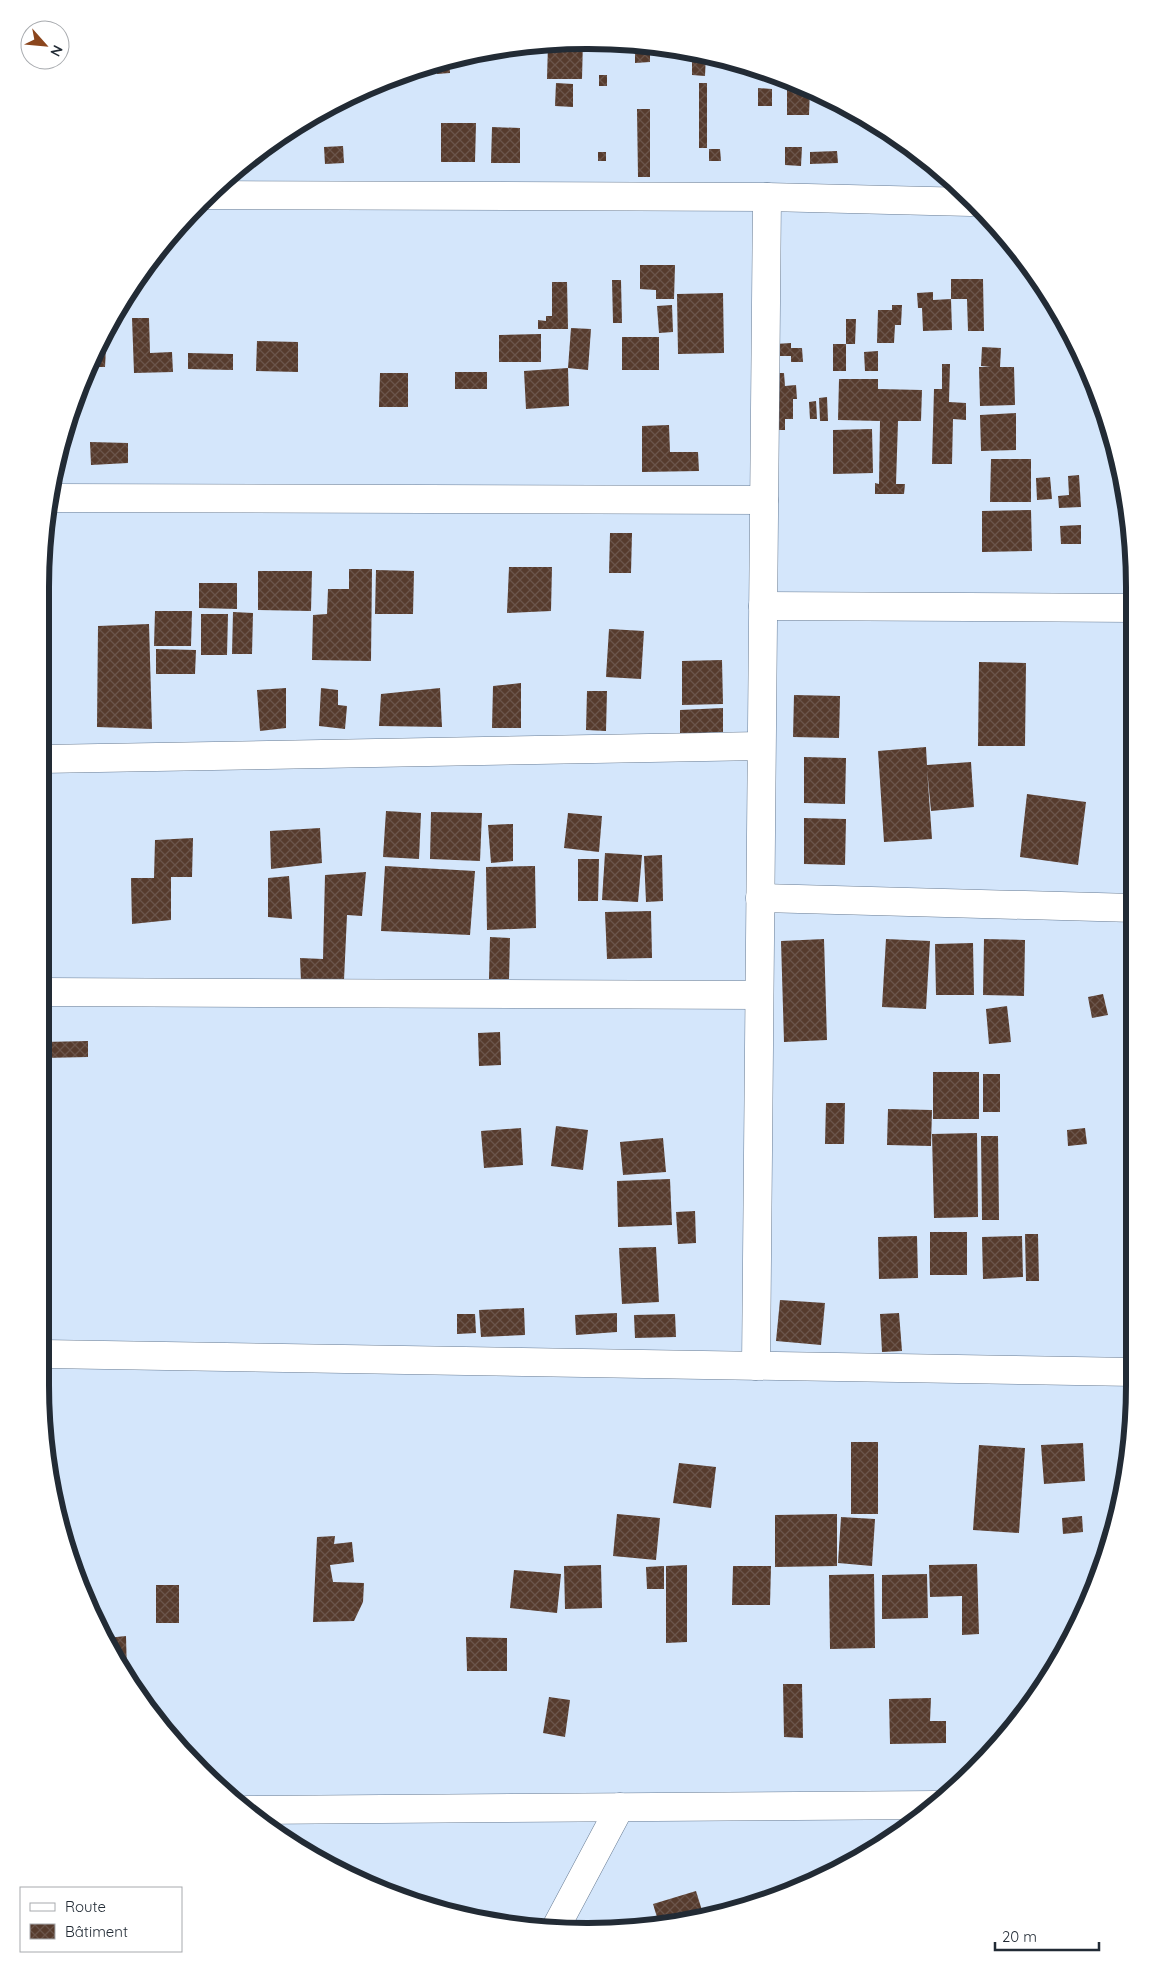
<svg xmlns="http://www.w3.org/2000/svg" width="1175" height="1972" font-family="Quicksand,sans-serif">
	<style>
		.building { fill: url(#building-cross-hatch) }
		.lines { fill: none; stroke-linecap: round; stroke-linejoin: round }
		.street-casing { stroke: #687c94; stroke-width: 29 }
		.street { stroke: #fff; stroke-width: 28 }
		.rim { fill: none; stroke: #222b35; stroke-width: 6 }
	</style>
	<defs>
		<pattern id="building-cross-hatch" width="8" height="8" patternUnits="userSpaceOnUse" patternTransform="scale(1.25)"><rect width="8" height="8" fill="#563b2d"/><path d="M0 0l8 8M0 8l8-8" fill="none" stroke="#6b554b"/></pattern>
	</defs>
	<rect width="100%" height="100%" fill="#d4e6fb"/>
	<g class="building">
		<polygon points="583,40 582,79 547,79 548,44"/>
		<polygon points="635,45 650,46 650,62 635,63"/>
		<polygon points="692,54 706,54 705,76 692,75"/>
		<polygon points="449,60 450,73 437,74 437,64"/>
		<rect x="599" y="75" width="8" height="11"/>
		<polygon points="787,79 810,89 809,115 787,115"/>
		<polygon points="556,83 573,84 573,107 555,106"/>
		<rect x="699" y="83" width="8" height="65"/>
		<polygon points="758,88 772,89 772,106 758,106"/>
		<polygon points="637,109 650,109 650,177 638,177"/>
		<polygon points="868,120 878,125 885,129 868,128"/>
		<polygon points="441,123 476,123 475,162 441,162"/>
		<polygon points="492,127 520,128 520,163 491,163"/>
		<polygon points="343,146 344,163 325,164 324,147"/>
		<polygon points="785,147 802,147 801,166 785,165"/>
		<polygon points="709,149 720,149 721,161 709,161"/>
		<polygon points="837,151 838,163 810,164 810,152"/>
		<rect x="598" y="152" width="8" height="9"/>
		<polygon points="640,265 675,265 674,299 656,299 656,290 640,289"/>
		<polygon points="951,279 983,279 984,331 968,331 967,299 951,299 952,330 923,331 922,308 918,308 917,293 933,292 933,300 951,299"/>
		<polygon points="612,280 621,280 622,323 613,323"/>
		<polygon points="552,282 567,282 568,329 538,329 538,320 546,321 546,316 552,316"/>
		<polygon points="723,293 724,353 678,354 677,294"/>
		<polygon points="672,305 673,332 659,333 657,306"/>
		<polygon points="892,305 902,305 901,325 895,325 894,343 877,343 878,310 892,310"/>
		<polygon points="132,318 149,318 150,353 172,352 173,372 134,373"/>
		<polygon points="846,319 856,319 855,344 846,344"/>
		<polygon points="571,328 591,329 588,370 568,368"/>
		<polygon points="541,334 541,362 499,362 499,335"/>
		<rect x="622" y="337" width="37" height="33"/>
		<polygon points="257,341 298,342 298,372 256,371"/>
		<polygon points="791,343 791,348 802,348 803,362 791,362 791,356 775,356 775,344"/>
		<rect x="833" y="344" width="13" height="27"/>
		<polygon points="982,347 1001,348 1000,367 1014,367 1015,405 980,406 979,367 991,367 981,366"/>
		<polygon points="100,348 106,348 105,367 91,367"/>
		<polygon points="878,351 878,371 865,371 864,352"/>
		<polygon points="188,353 233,354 233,370 188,369"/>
		<polygon points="942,364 950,364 949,402 966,403 966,420 953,419 952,464 932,464 934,389 942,389"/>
		<polygon points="568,368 569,406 526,409 524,371"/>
		<rect x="455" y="372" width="32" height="17"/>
		<polygon points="380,373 408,373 408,407 379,407"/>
		<polygon points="777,373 784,373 785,386 796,385 797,399 793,399 793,419 785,419 785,430 777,430"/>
		<polygon points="839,379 878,379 878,389 922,390 921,421 898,421 896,484 905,484 904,494 875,494 875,483 879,484 880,421 838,420"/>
		<polygon points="827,397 828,421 820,421 819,398"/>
		<polygon points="816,401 817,419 810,419 809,402"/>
		<polygon points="1016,413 1016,450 981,451 980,415"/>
		<polygon points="669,425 670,452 698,452 699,471 642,472 642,426"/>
		<polygon points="872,429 873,473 833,474 833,430"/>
		<polygon points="90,442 128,443 128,463 91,465"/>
		<polygon points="991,459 1031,459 1031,502 990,502"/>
		<polygon points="1079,475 1081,507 1059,508 1058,496 1069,495 1068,476"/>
		<polygon points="1050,477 1052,499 1037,500 1036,478"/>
		<polygon points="1031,510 1032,551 982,552 982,511"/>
		<polygon points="1081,525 1081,544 1061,544 1060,526"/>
		<polygon points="610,533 632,533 631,573 609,573"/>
		<polygon points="509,567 552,567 551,611 507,613"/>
		<polygon points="349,569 372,569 371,661 312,660 313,615 327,614 328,589 349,589"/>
		<polygon points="376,570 414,571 413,614 375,614"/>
		<polygon points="258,571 312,571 311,611 258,610"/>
		<polygon points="199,583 237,583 237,609 199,608"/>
		<polygon points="41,598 50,598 49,626 41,626"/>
		<polygon points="155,611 192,611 191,646 154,646"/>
		<polygon points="233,612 253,613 252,654 232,654"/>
		<polygon points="201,614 228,614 227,655 201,655"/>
		<polygon points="149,624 152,729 97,727 98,626"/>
		<polygon points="609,629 644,631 641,679 606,677"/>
		<polygon points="156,649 196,650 195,674 156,674"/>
		<polygon points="722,660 723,704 682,705 682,661"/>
		<polygon points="979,662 1026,663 1025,746 978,746"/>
		<polygon points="521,683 521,728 492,728 493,686"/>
		<polygon points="286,688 286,728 260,731 257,690"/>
		<polygon points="321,688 338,690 338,705 347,706 345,729 319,726"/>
		<polygon points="440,688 442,727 379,726 381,694"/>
		<polygon points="587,691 607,691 606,731 586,730"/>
		<polygon points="794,695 840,696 839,738 793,737"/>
		<polygon points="723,708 723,732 680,734 680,710"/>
		<polygon points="926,747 927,765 971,762 974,807 931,811 927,769 932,839 884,842 878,751"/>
		<polygon points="804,757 846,758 845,804 804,803"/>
		<polygon points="1027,794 1086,802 1078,865 1020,857"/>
		<polygon points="386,811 421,813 419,859 383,857"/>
		<polygon points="431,812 482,813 480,861 430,859"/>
		<polygon points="568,813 602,816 599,852 564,848"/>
		<polygon points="804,818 846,819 845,865 804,864"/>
		<polygon points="513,824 513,861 491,863 488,825"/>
		<polygon points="320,828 322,863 271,869 270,831"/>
		<polygon points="193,838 192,877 171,877 171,920 132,924 131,878 154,878 155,840"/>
		<polygon points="605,853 642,855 638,902 602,900"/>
		<polygon points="662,855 663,901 646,902 644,856"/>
		<polygon points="578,859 599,859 598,901 578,901"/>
		<polygon points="385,866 475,871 470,935 381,931"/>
		<polygon points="535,866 536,928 487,930 486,867"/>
		<polygon points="366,872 362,916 347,915 344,980 301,981 300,958 323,959 325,875"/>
		<polygon points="289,876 292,919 268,917 268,878"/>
		<polygon points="651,911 652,958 607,959 605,912"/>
		<polygon points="490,937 510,938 509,979 489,979"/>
		<polygon points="824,939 827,1040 784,1042 781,941"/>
		<polygon points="886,939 930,941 926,1009 882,1007"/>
		<polygon points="984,939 1025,940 1024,996 983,995"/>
		<polygon points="973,943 974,995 936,995 935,944"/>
		<polygon points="1103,994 1108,1015 1092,1018 1088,997"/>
		<polygon points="1007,1006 1011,1042 989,1044 986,1009"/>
		<polygon points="500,1032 501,1065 479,1066 478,1033"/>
		<polygon points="88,1041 88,1057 43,1058 43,1042"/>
		<rect x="933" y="1072" width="46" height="47"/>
		<rect x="983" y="1074" width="17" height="38"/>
		<polygon points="826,1103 845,1103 844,1144 825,1144"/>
		<polygon points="888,1109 932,1110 931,1146 887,1145"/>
		<polygon points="556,1126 588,1130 583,1170 551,1166"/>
		<polygon points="521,1128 523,1165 484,1168 481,1131"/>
		<polygon points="1085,1128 1087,1144 1068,1146 1067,1130"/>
		<polygon points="977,1133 978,1217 934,1218 932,1134"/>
		<polygon points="981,1136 998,1136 999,1220 982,1220"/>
		<polygon points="663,1138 666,1172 623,1175 620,1142"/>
		<polygon points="670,1179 672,1225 618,1227 617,1181"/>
		<polygon points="695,1211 696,1243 678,1244 676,1212"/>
		<rect x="930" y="1232" width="37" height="43"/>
		<polygon points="1025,1234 1038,1234 1039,1281 1026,1281"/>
		<polygon points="917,1236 918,1278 879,1279 878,1237"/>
		<polygon points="1022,1236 1023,1277 983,1279 982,1237"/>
		<polygon points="656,1247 659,1302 622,1304 619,1248"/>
		<polygon points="780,1300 825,1303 821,1345 776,1341"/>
		<polygon points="524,1308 525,1335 481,1337 479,1310"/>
		<polygon points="617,1313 617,1332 576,1335 575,1315"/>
		<polygon points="899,1313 902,1351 882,1352 880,1314"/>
		<polygon points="457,1314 475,1314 476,1333 457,1334"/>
		<polygon points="675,1314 676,1337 635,1338 634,1315"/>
		<rect x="851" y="1442" width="27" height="72"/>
		<polygon points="1083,1443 1085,1481 1044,1484 1041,1445"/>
		<polygon points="979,1445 1025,1448 1019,1533 973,1530"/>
		<polygon points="679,1463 716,1467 711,1508 673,1503"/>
		<polygon points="617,1514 660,1518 656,1560 613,1556"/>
		<polygon points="837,1514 837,1566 775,1567 775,1515"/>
		<polygon points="1082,1516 1083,1532 1063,1534 1062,1518"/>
		<polygon points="841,1517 875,1519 872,1566 838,1563"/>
		<polygon points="335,1536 334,1544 352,1542 354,1562 330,1565 333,1582 364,1583 363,1602 354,1621 313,1622 317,1537"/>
		<polygon points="977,1564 979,1634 962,1635 962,1596 930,1597 929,1565"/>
		<polygon points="601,1565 602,1608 565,1609 564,1566"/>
		<polygon points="687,1565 687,1642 666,1643 666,1566"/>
		<polygon points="664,1566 664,1589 647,1589 646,1567"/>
		<polygon points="733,1566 771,1566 770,1605 732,1605"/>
		<polygon points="514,1570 561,1574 557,1613 510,1608"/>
		<polygon points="874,1574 875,1648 830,1649 829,1575"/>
		<polygon points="927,1574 928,1618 882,1619 882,1575"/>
		<rect x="156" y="1585" width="23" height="38"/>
		<polygon points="126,1636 127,1673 125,1673 107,1644 107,1638"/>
		<polygon points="466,1637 507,1638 507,1671 467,1671"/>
		<polygon points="783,1684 802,1684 803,1738 784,1737"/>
		<polygon points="549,1697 570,1700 565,1737 543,1733"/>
		<polygon points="931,1698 930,1721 946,1721 946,1743 890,1744 889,1699"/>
		<polygon points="696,1891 704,1917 660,1927 653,1904"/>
	</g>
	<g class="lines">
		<defs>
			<g id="street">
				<polyline points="207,195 767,197 971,202"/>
				<polyline points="52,498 764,500"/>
				<polyline points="763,606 1134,608"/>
				<polyline points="42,759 761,746"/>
				<polyline points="760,898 1134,908"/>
				<polyline points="43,992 759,995"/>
				<polyline points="44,1354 1134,1372"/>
				<polyline points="756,1366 767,197"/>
				<polyline points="247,1810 937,1805"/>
				<polyline points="555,1929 620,1807"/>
			</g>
		</defs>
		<use href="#street" class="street-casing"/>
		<use href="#street" class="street"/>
	</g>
	<path d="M0 0H1175V1972H0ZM587 49H588A538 538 0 0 1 1126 587V1385A538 538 0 0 1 588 1923H587A538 538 0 0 1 49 1385V587A538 538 0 0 1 587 49Z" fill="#fff" fill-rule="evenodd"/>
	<path class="rim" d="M587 49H588A538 538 0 0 1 1126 587V1385A538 538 0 0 1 588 1923H587A538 538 0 0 1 49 1385V587A538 538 0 0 1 587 49Z"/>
	<rect x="20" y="1887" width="162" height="65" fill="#ffffff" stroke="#a7aaae"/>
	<rect x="30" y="1903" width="25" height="8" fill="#ffffff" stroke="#a7aaae"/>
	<text x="65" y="1912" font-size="15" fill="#222b35">Route</text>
	<rect x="30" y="1924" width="25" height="15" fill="url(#building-cross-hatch)" stroke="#a7aaae"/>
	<text x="65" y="1937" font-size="15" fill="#222b35">Bâtiment</text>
	<g transform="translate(45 45) rotate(117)"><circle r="24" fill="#ffffff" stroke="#a7aaae"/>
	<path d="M0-4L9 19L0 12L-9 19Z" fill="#8b461d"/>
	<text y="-8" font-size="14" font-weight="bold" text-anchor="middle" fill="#222b35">N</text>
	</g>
	<path d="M995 1942v8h104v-8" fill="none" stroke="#222b35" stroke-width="2.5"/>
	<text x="1002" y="1942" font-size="15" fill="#222b35" stroke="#ffffff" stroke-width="4" paint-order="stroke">20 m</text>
</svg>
